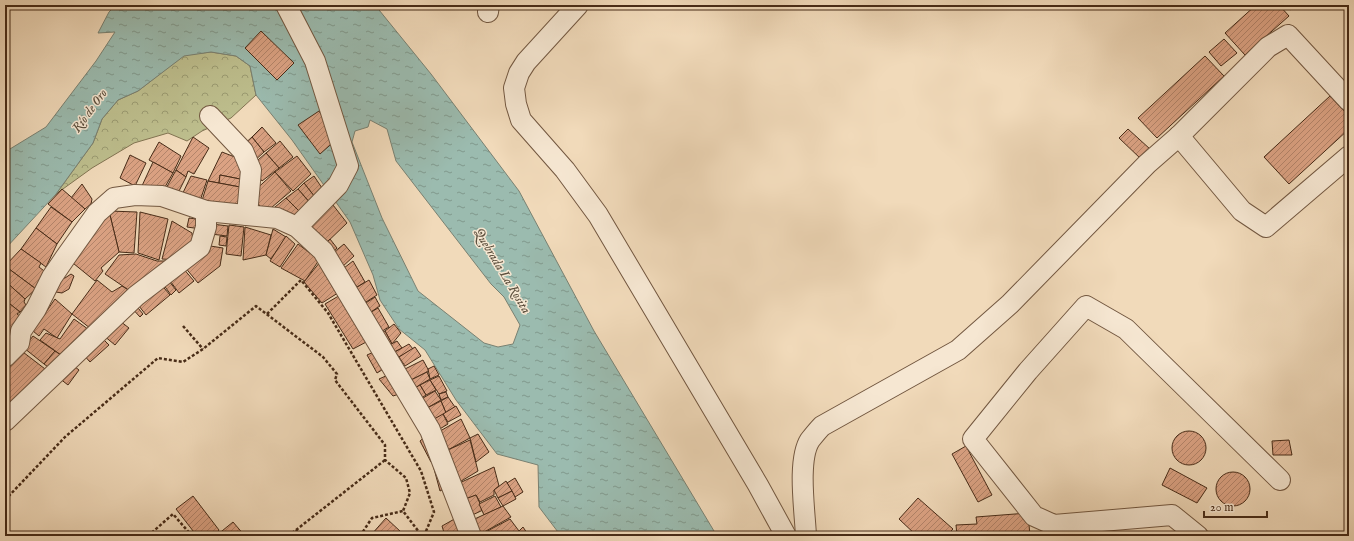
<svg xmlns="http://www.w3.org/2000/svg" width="1354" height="541" font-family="'IM FELL English',serif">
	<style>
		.forest { fill: url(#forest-crowns); stroke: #827452 }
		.water { fill: url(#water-ripples); stroke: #798172; fill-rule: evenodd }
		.building { fill: url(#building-hatch); stroke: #472b17 }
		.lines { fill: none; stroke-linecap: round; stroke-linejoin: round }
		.minor-casing { stroke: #725740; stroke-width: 22 }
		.path { stroke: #472b17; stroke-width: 2.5; stroke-dasharray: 3 2; stroke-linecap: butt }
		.minor { stroke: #f6e7d2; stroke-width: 20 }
		.labels { text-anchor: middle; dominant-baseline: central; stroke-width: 3; stroke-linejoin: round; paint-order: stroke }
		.water-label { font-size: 13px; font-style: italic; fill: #5c4f3d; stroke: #f6e7d2 }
	</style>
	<defs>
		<pattern id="forest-crowns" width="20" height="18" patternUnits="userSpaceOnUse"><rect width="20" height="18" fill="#bdbe8d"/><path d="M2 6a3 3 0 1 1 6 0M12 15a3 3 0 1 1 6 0" fill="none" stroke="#9b9b72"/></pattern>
		<pattern id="water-ripples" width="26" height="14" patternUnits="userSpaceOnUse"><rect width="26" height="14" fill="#9bbbaf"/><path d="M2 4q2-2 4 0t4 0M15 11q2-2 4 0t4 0" fill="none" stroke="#80988d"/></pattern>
		<pattern id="building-hatch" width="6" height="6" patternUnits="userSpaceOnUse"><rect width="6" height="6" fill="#dba283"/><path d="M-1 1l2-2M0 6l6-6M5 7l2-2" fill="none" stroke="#b3846a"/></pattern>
	</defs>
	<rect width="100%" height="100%" fill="#f1daba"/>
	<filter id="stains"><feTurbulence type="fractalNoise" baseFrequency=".005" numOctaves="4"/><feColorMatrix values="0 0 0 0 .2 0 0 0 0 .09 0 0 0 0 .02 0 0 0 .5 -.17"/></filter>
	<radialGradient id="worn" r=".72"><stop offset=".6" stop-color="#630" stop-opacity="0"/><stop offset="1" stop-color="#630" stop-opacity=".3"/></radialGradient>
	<polygon class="forest" points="211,52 236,56 250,66 256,95 231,118 202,131 187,141 168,133 134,143 92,168 56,194 93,143 102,119 118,100 138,91 184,55"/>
	<path class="water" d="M116,5h259l56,69 88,117 75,140 123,205h-156l-22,-29 -1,-42 -41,-11 -41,-54 -31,-50 -26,-21 -19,-29 -7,-25 -23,-53 -58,-82 -36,-45 -6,-29 -14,-10 -25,-4 -27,4 -46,35 -20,9 -16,19 -9,24 -37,51 -51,55v-97l41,-25 50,-66 19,-29 -17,1 11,-21zM370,120l17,9 9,32 95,123 13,13 16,28 -7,19 -15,3 -14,-4 -66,-52 -36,-73 -30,-76 3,-11 13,-4z"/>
	<g class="building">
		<polygon points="1256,5 1279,5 1289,16 1245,55 1225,33"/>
		<polygon points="1286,5 1296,5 1290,10"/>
		<polygon points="261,31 294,63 277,80 245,48"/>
		<polygon points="1224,39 1237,53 1221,66 1209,52"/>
		<polygon points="1205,56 1224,76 1157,138 1138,118"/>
		<polygon points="1330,96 1349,116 1349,129 1289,184 1264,157"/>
		<polygon points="319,111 337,139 320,154 298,125"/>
		<polygon points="262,127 276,143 264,152 252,137"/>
		<polygon points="1128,129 1150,149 1141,159 1119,138"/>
		<polygon points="193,137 209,148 194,174 188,171 186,177 176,170"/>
		<polygon points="252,137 264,152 252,163 241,147"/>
		<polygon points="280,141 293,157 279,168 266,153"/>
		<polygon points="159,142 181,156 173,173 149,160"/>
		<polygon points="222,152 245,161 240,179 220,175 219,183 208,181"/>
		<polygon points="266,153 279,168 262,181 251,166"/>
		<polygon points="130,155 146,163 135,186 120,178"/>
		<polygon points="297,156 311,174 293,191 275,172"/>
		<polygon points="153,162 173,173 161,194 141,188"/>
		<polygon points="176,170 186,177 175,199 163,194"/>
		<polygon points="275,172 291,191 265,213 251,194"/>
		<polygon points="220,175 245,180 242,193 239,193 240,187 219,183"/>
		<polygon points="191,176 207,180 198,207 180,199"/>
		<polygon points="314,176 326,194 318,201 304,183"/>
		<polygon points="208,181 240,187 239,193 243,215 200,207"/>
		<polygon points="304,183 318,201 312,205 298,189"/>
		<polygon points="82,184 92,199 91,204 85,209 71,198"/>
		<polygon points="62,189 85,209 72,222 48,204"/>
		<polygon points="298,189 310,203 300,212 286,198"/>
		<polygon points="286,198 300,212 291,220 275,207"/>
		<polygon points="333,205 347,223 322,247 305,232"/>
		<polygon points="51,207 72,222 57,244 36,228"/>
		<polygon points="109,211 137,212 134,253 119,252"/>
		<polygon points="109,211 119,252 101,268 103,271 95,281 68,259"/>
		<polygon points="140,212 168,219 159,260 138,253"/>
		<polygon points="189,218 203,220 201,229 187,227"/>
		<polygon points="172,221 192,233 193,241 180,260 162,259"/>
		<polygon points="212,224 228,226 227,236 211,234"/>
		<polygon points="229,225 244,227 241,256 226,254"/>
		<polygon points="245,227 271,235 266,255 243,260"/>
		<polygon points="36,228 57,244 46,267 21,249"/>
		<polygon points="273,229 286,237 271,259 266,255"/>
		<polygon points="220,236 227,237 226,246 219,245"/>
		<polygon points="286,236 295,244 280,267 270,261"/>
		<polygon points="330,239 337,248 328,256 322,247"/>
		<polygon points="298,244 319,260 305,281 281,268"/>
		<polygon points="344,244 354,256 341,268 328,257"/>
		<polygon points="204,245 223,248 220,266 198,283 184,266"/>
		<polygon points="21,249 41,263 39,267 48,274 36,289 5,266"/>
		<polygon points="136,254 157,261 167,261 133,293 105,274 119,255"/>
		<polygon points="353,261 365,282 357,287 344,268"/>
		<polygon points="320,262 341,291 322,303 304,282"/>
		<polygon points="5,266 36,289 25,299 5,281"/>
		<polygon points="182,267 194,281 179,293 168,278"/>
		<polygon points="71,274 74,276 69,289 62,293 56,292 56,279 65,278"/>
		<polygon points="97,280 112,292 122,286 133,293 95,332 72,314"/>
		<polygon points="168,280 176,290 171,295 163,284"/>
		<polygon points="369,280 377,295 358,307 349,292"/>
		<polygon points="5,281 25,299 24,302 26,305 20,312 5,300"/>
		<polygon points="159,282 170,295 146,315 135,301"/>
		<polygon points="342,294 370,340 353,349 325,304"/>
		<polygon points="375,297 380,306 363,317 358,308"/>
		<polygon points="55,299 72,314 57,338 44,329 39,336 33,331"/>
		<polygon points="5,300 20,312 17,314 24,319 13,334 5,328"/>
		<polygon points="134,303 143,314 140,317 130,306"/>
		<polygon points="378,308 389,327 374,336 363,317"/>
		<polygon points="116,318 129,328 115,345 103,335"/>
		<polygon points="74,319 92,332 68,360 40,340 46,333 60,339"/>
		<polygon points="394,324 401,333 392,344 385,331"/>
		<polygon points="5,328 13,334 5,346"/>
		<polygon points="385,331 392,344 382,349 374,336"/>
		<polygon points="33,336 55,351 44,364 24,348"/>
		<polygon points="100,336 109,345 90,362 82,353"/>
		<polygon points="397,341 402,348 394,352 382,349"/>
		<polygon points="409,344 413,349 399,357 395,352"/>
		<polygon points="415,347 421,356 405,366 399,357"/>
		<polygon points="19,349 49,372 5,408 5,363"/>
		<polygon points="55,351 68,360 55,372 44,364"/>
		<polygon points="376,351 385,368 377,373 367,355"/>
		<polygon points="423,360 429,371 403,384 397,373"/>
		<polygon points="70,363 79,370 68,385 59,378"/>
		<polygon points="434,366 439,375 430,379 428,369"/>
		<polygon points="427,372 430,379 408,392 403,384"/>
		<polygon points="388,375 399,394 393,396 379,379"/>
		<polygon points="439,376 447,391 439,394 430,380"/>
		<polygon points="430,380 436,390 426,395 420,385"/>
		<polygon points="420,385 426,395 420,399 408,392"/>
		<polygon points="435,391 441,400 427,408 423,398"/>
		<polygon points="446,392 448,397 441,400 439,394"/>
		<polygon points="448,397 455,407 446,413 441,401"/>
		<polygon points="441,401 446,413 435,419 427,408"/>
		<polygon points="456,406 461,415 448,422 443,414"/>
		<polygon points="443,414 448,424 433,433 427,423"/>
		<polygon points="461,419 470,438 444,452 435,434"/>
		<circle cx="1189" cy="448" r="17"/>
		<polygon points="478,434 489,452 476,462 470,438"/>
		<polygon points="427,435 437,460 431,462 420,441"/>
		<polygon points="470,440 478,471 453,486 441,453"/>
		<polygon points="1289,440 1292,455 1273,455 1272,441"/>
		<polygon points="966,446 992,495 978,502 952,454"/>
		<polygon points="433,465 450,486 440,491"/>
		<polygon points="494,467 499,486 494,490 494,495 480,502 476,495 464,500 453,486"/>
		<polygon points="1170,468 1207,488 1197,503 1162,485"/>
		<circle cx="1233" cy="489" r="17"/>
		<polygon points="515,478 523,492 515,497 507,483"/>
		<polygon points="506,481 512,491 498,498 494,490"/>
		<polygon points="512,491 516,499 503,506 498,498"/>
		<polygon points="476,495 483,510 466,518 460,501"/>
		<polygon points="193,496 219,530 214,536 197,536 176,509"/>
		<polygon points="495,496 501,507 484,515 479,504"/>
		<polygon points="918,498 953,529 946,536 917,536 899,519"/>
		<polygon points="503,506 511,517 477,536 468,522"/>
		<polygon points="1028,513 1030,536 957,536 956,525 977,524 976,517"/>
		<polygon points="458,517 463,536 445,536 442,526"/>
		<polygon points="386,518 401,532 397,536 371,535"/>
		<polygon points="510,519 519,531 511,536 478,536"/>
		<polygon points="233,522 245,536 218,536 217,535"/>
		<polygon points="523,527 529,536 513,536 519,531"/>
	</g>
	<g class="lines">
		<defs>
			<g id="minor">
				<polyline points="286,5 315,61 348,166 338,185 297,227"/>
				<polyline points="578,5 526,62 519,73 514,88 516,104 521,120 565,170 598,215 758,485 786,536"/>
				<polyline points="488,12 489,5"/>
				<polyline points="210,116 243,151 251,170 247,215"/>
				<polyline points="1179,136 1242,211 1266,227 1349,156"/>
				<polyline points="5,357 19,343 21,331 36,309 52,277 65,258 97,213 114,198 135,195 162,196 206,211 277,218 297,227 323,251 430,430 471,536"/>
				<polyline points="5,421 136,296 200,247 206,227 206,211"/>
				<path d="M806,536c-1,-24 -9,-76 4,-96 4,-5 8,-10 12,-14l136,-76 52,-46 137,-140 32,-28 89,-89 20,-12 61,66"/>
				<polyline points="1198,536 1172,515 1054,525 1034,516 973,439 1028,371 1086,306 1126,329 1280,480"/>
			</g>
		</defs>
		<use href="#minor" class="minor-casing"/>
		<g class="path">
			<polyline points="267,314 301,280 328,313 421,471 434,512 424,536"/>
			<polyline points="183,326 203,349"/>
			<polyline points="5,500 65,437 158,358 183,362 203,349 256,306 323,357 337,374 335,380 385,445 385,460 406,478 410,493 403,511 422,536"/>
			<polyline points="296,530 385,460"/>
			<polyline points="148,536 173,514 192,536"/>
			<polyline points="288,536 296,530 300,536"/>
			<polyline points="360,536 372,518 403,511"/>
		</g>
		<use href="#minor" class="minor"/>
	</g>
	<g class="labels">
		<g class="water-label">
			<text transform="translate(90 111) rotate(-54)">Río de Oro</text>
			<text transform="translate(502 271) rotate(59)">Quebrada La Rosita</text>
		</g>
	</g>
	<rect width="1354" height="541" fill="none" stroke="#f1daba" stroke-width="20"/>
	<rect x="6" y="6" width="1342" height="529" fill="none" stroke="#472b17" stroke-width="2"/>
	<rect x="10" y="10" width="1334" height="521" fill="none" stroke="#472b17"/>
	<path d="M1204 511v6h63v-6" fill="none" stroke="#472b17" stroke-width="2"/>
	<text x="1210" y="511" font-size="12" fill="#472b17" stroke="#f6e7d2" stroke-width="3" paint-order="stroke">20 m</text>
	<rect width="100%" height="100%" filter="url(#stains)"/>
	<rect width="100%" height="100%" fill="url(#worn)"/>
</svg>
